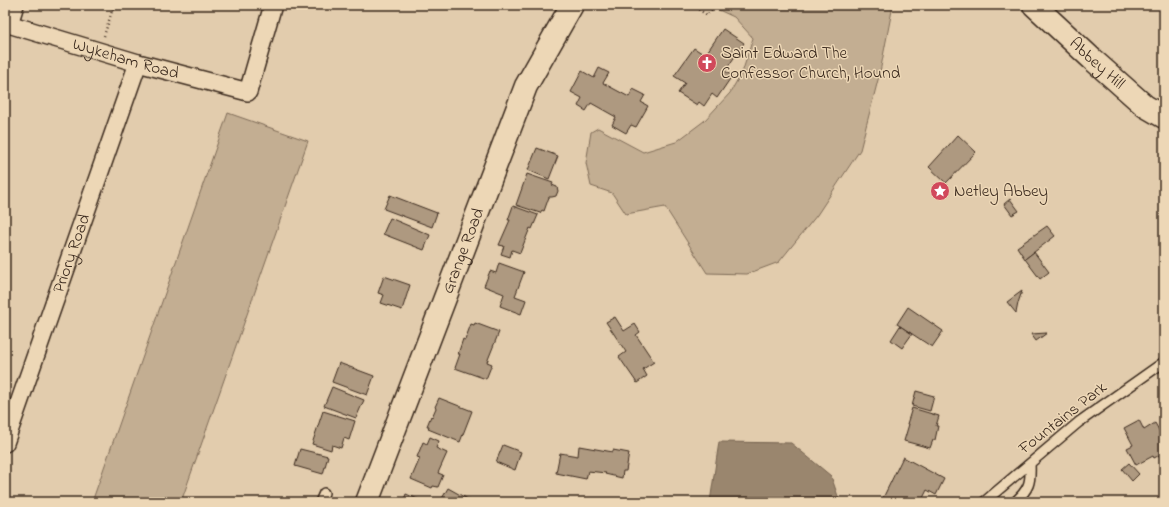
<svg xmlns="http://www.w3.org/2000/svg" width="1169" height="507" font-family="'Indie Flower',sans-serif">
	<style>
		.green { fill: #c3ae92; stroke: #7f6c58 }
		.water { fill: #9a866e; stroke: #74614e }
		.building { fill: #ae9980; stroke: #3b2a1e }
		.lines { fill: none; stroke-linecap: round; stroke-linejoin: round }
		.lane-casing { stroke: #3b2a1e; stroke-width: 12 }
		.street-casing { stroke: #3b2a1e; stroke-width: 20 }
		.secondary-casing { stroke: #3b2a1e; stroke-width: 25 }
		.path { stroke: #3b2a1e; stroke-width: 2.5; stroke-dasharray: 1 3; stroke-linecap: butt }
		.lane { stroke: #edd7b6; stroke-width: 9 }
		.street { stroke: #edd7b6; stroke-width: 17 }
		.secondary { stroke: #edd7b6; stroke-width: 22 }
		.labels { text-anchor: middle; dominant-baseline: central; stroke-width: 3; stroke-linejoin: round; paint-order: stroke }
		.poi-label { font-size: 17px; fill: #3b2a1e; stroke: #edd7b6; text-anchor: start }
		.street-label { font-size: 17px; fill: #3b2a1e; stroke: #edd7b6 }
	</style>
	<rect width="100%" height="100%" fill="#e2ccad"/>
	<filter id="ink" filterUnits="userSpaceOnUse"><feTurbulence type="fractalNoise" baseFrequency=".025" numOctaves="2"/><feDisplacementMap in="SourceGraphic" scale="8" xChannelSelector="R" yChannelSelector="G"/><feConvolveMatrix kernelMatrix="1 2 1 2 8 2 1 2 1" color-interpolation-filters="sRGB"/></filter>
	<g filter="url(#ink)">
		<g class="green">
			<polygon points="708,5 893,5 880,72 860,150 817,215 779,262 747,274 707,273 665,207 626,214 612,193 591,186 586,163 591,132 598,128 643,152 676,142 704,121 730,93 743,70 753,38 734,17"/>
			<polygon points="228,113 308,141 181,502 92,502"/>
		</g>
		<polygon class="water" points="719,442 791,443 831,476 840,502 710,502"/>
		<g class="building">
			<polygon points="723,29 744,43 725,71 732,76 717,98 712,94 704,106 699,102 697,105 678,93 685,83 674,76 694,48 705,55"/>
			<polygon points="599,68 609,73 603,83 629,97 633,89 645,95 641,102 648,106 636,127 631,125 626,133 612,125 616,117 591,103 586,111 578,106 582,98 571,92 582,71 594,78"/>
			<polygon points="958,135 976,152 946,183 929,167"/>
			<polygon points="537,148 558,156 549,179 528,170"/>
			<polygon points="527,174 553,183 552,185 557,187 558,191 556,196 552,197 549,197 544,211 542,210 540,213 516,205"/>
			<polygon points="390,195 437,213 432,227 384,209"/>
			<polygon points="1010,199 1019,211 1012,215 1004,204"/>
			<polygon points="513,206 538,215 532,229 530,228 520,253 512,250 510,257 501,254 504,246 499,245 510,220 508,220"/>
			<polygon points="390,218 430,235 424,250 383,234"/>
			<polygon points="1047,226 1055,236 1025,259 1017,247"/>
			<polygon points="1034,252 1049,272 1040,279 1025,259"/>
			<polygon points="499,263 524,272 515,296 526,300 521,314 500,306 504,294 484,286 490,271 496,273"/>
			<polygon points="384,276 410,285 402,310 381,303 384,295 378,293"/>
			<polygon points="1022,291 1018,303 1016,313 1007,302"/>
			<polygon points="908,307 943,331 932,347 897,324"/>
			<polygon points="615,317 624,331 635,324 640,332 636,335 654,362 643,369 647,376 637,383 619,357 626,352 606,322"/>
			<polygon points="475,323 499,332 487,362 492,364 486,379 455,368 460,354 458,354 463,339 465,340 471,324 474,325"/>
			<polygon points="900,326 912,334 902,348 891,340"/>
			<polygon points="1047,333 1036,341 1031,334"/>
			<polygon points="339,363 374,376 367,395 332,382"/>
			<polygon points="332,387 364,400 356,418 324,406"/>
			<polygon points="916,391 934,396 930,411 912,406"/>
			<polygon points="439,398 472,411 460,442 428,429 429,426 427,426 431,416 432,417 436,408 435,407"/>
			<polygon points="912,408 939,416 936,426 938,426 935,440 933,440 930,448 904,441 909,424 907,424"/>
			<polygon points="323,411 355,421 349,440 344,438 341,448 332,445 331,450 312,444"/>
			<polygon points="1139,420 1144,430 1155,423 1164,439 1164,450 1163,450 1164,453 1154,458 1153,456 1136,465 1127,448 1133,445 1124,428"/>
			<polygon points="430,437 439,441 436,448 447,453 438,473 443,475 438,487 433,486 432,488 411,479 420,458 417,457 423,442 427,444"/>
			<polygon points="503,445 521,452 515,470 496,462"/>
			<polygon points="579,446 613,452 613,450 629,453 626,471 623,471 622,478 605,474 606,473 588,471 586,479 556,473 560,453 578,456"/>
			<polygon points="300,449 328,456 323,474 295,466"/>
			<polygon points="903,457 944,479 936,495 927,490 921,502 891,502 883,498"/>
			<polygon points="1129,463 1139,474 1132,481 1122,469"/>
			<polygon points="448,488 473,502 440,502"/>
			<polygon points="406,494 420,500 419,502 403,502"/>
		</g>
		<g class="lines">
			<defs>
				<g id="lane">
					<polyline points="320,502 324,493"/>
					<polyline points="984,502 1079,422 1164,362"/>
					<path d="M1015,502c14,-13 16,-19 15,-38"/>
				</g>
				<g id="street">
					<path id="s1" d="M5,23l133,40 110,29 25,-87"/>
					<polyline points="9,24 15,5"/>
					<path id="s2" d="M5,443l133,-380"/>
				</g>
				<g id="secondary">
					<path id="s3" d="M1034,5l58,54 53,47 19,11"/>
					<path id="s4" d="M367,502l159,-416 46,-81"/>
				</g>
			</defs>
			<use href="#lane" class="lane-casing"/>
			<use href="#street" class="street-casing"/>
			<use href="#secondary" class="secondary-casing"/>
			<g class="path">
				<polyline points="692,5 707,15 716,5"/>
				<polyline points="742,5 747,7 748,5"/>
				<polyline points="104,36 114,5"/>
			</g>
			<use href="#lane" class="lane"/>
			<use href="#street" class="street"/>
			<use href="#secondary" class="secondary"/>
		</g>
	</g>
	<defs>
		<symbol id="church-disc" viewBox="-11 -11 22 22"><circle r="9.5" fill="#d1495b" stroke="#edd7b6"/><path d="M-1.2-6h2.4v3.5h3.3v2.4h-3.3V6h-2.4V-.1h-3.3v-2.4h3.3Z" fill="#fff"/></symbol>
		<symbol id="sight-disc" viewBox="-11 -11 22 22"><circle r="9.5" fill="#d1495b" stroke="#edd7b6"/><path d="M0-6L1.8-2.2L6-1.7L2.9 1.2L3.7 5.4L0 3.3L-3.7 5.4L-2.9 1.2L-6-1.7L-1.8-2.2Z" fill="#fff"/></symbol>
	</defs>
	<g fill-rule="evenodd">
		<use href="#church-disc" x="696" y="52" width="22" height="22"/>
		<use href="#sight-disc" x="929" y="180" width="22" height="22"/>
	</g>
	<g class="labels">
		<g class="poi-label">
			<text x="721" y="53">Saint Edward The<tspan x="721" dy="20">Confessor Church, Hound</tspan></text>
			<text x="954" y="191">Netley Abbey</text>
		</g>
		<g class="street-label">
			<text stroke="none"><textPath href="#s1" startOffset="126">Wykeham Road</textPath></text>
			<text stroke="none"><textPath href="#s3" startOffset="86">Abbey Hill</textPath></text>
			<text stroke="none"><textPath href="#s4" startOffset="269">Grange Road</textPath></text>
			<text stroke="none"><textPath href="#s2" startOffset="201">Priory Road</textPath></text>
			<text transform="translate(1063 418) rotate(-38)">Fountains Park</text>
		</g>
	</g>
	<rect width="1169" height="507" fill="none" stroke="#edd7b6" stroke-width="20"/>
	<rect x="10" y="10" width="1149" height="487" fill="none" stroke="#3b2a1e" stroke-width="1.5" filter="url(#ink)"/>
</svg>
